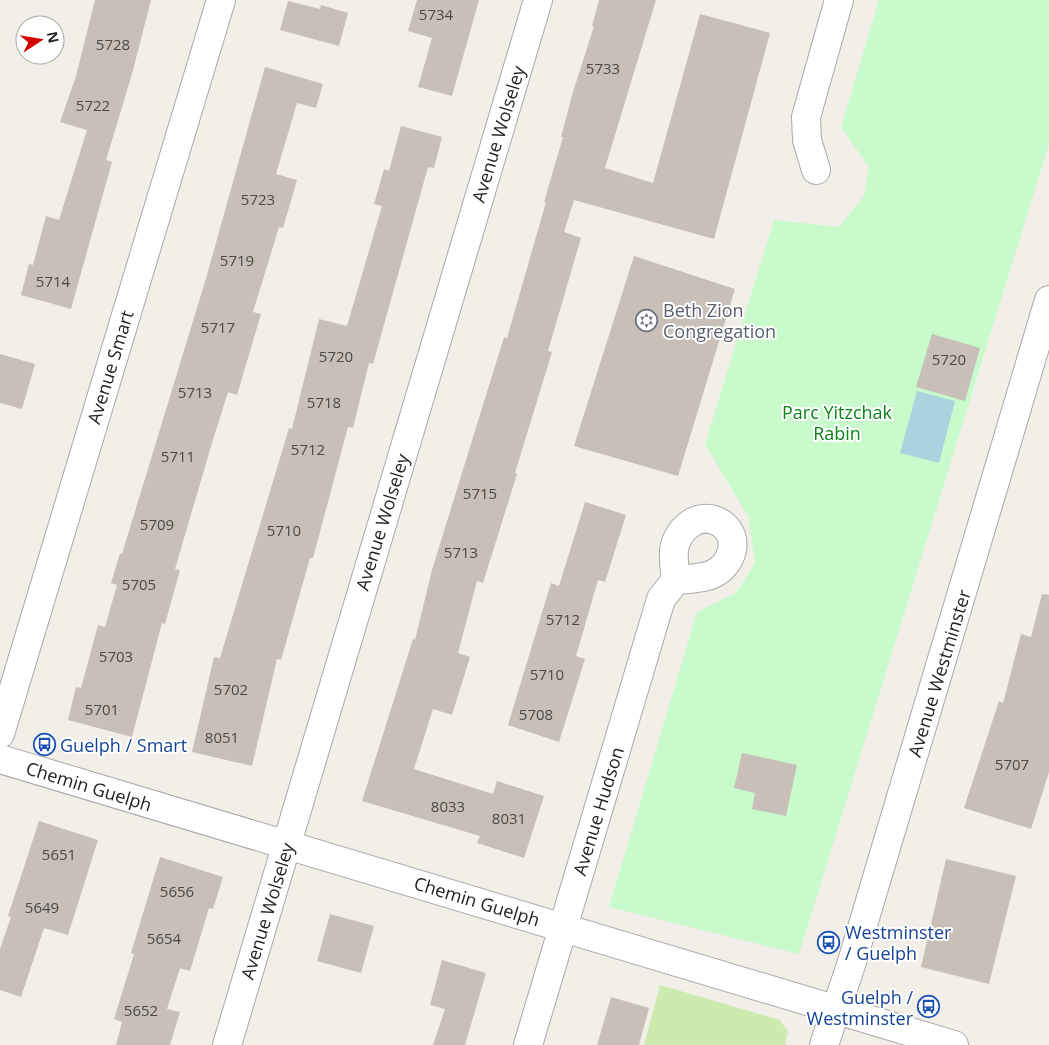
<svg xmlns="http://www.w3.org/2000/svg" width="1049" height="1045" font-family="'Open Sans',sans-serif">
	<style>
		.grass { fill: #cdebb0 }
		.park { fill: #c8facc }
		.water { fill: #aad3df }
		.building { fill: #c7bfb8 }
		.lines { fill: none; stroke-linecap: round; stroke-linejoin: round }
		.minor-casing { stroke: #a9a9a9; stroke-width: 30 }
		.minor { stroke: #fff; stroke-width: 28 }
		.labels { text-anchor: middle; dominant-baseline: central; stroke-width: 4; stroke-linejoin: round; paint-order: stroke }
		.number-label { font-size: 15px; fill: #4b4948 }
		.street-label { font-size: 18px; fill: #222; stroke: #fff }
		.worship-label { font-size: 18px; fill: #5b616d; stroke: #fff; text-anchor: start }
		.park-label { font-size: 18px; fill: #0c8416; stroke: #fff }
		.transit-label { font-size: 18px; fill: #164399; stroke: #fff; text-anchor: start }
	</style>
	<rect width="100%" height="100%" fill="#f2efe9"/>
	<polygon class="grass" points="660,985 780,1020 788,1032 785,1045 644,1045"/>
	<polygon class="park" points="879,0 1049,0 1049,144 799,954 609,907 697,612 736,593 755,563 748,516 705,444 774,220 839,227 864,196 869,167 841,127"/>
	<polygon class="water" points="917,391 955,401 939,463 900,453"/>
	<g class="building">
		<polygon points="95,0 151,0 132,74 106,160 112,162 71,309 21,295 29,264 33,265 46,216 59,220 87,130 60,122 76,76"/>
		<polygon points="417,0 479,0 452,96 418,87 432,38 408,31"/>
		<polygon points="599,0 656,0 605,168 653,183 700,14 770,33 714,239 574,200 564,232 581,238 548,351 552,352 515,473 517,474 483,583 477,581 458,653 470,657 452,715 433,709 414,769 493,794 497,781 544,796 524,858 477,843 480,836 362,801 413,639 415,640 432,570 504,337 507,338 546,202 544,202 563,137 561,137 573,92 594,26 592,26"/>
		<polygon points="288,1 320,9 321,5 348,13 339,46 280,30"/>
		<polygon points="265,67 323,84 316,108 297,103 276,174 297,180 283,228 279,227 253,312 261,314 237,395 228,392 212,443 175,569 180,570 165,624 162,623 132,737 68,720 76,687 81,688 98,625 105,627 117,585 111,583 120,553 122,554 207,275"/>
		<polygon points="401,126 442,137 434,168 428,167 373,364 369,363 353,428 348,427 313,558 310,558 281,660 277,659 252,766 192,752 214,657 220,658 289,428 292,429 319,319 347,326 382,206 374,204 384,169 389,171"/>
		<polygon points="634,256 735,289 678,476 574,446"/>
		<polygon points="932,334 980,348 965,401 916,387"/>
		<polygon points="0,354 35,364 22,409 0,403"/>
		<polygon points="585,502 626,515 605,582 598,580 576,656 585,659 559,742 508,725 551,583 559,586"/>
		<polygon points="1042,594 1049,595 1049,772 1031,829 964,808 999,701 1003,703 1021,634 1031,637"/>
		<polygon points="742,753 797,765 786,816 752,809 755,793 734,788"/>
		<polygon points="39,821 98,840 68,935 44,928 21,997 0,990 0,949 11,917 8,916"/>
		<polygon points="160,857 223,877 213,909 209,908 190,971 180,968 167,1009 180,1012 170,1045 116,1045 122,1022 114,1019 134,954 131,953"/>
		<polygon points="946,859 1016,876 989,984 921,967"/>
		<polygon points="330,914 374,926 361,973 317,961"/>
		<polygon points="442,960 486,973 465,1045 433,1045 445,1009 430,1005"/>
		<polygon points="611,997 649,1008 639,1045 597,1045"/>
	</g>
	<g class="lines">
		<defs>
			<g id="minor">
				<polyline points="816,170 807,140 806,117 839,0"/>
				<polyline points="0,734 221,0"/>
				<polyline points="0,759 954,1045"/>
				<polyline points="227,1045 538,0"/>
				<path d="M528,1045l133,-446 15,-19c12,-1 26,-1 37,-6 19,-9 28,-36 9,-50 -21,-15 -45,4 -48,26 -1,10 1,21 2,30"/>
				<polyline points="824,1045 851,965 1049,300"/>
			</g>
		</defs>
		<use href="#minor" class="minor-casing"/>
		<use href="#minor" class="minor"/>
	</g>
	<defs>
		<symbol id="synagogue-ring" viewBox="-11 -11 22 22"><circle r="9.5" fill="#fff" stroke="#6b7280" stroke-width="1.5"/><path d="M0-6.5L5.6 3.2H-5.6ZM0 6.5L5.6-3.2H-5.6Z" fill="#6b7280"/></symbol>
		<symbol id="bus-ring" viewBox="-11 -11 22 22"><circle r="9.5" fill="#fff" stroke="#1a4fb4" stroke-width="1.5"/><path d="M-5-6H5V4H4V6H2V4H-2V6H-4V4H-5ZM-3.5-4V0h7V-4ZM-3.5 1.2v1.5H-2V1.2ZM2 1.2v1.5H3.5V1.2Z" fill="#1a4fb4"/></symbol>
	</defs>
	<g fill-rule="evenodd">
		<use href="#synagogue-ring" x="634" y="308" width="25" height="25"/>
		<use href="#bus-ring" x="32" y="732" width="25" height="25"/>
		<use href="#bus-ring" x="816" y="930" width="25" height="25"/>
		<use href="#bus-ring" x="916" y="994" width="25" height="25"/>
	</g>
	<g class="labels">
		<g class="number-label">
			<text x="436" y="14">5734</text>
			<text x="113" y="44">5728</text>
			<text x="603" y="68">5733</text>
			<text x="93" y="105">5722</text>
			<text x="258" y="199">5723</text>
			<text x="237" y="260">5719</text>
			<text x="53" y="281">5714</text>
			<text x="218" y="327">5717</text>
			<text x="336" y="356">5720</text>
			<text x="949" y="359">5720</text>
			<text x="195" y="392">5713</text>
			<text x="324" y="402">5718</text>
			<text x="308" y="449">5712</text>
			<text x="178" y="456">5711</text>
			<text x="480" y="493">5715</text>
			<text x="157" y="524">5709</text>
			<text x="284" y="530">5710</text>
			<text x="461" y="552">5713</text>
			<text x="139" y="584">5705</text>
			<text x="563" y="619">5712</text>
			<text x="116" y="656">5703</text>
			<text x="547" y="674">5710</text>
			<text x="231" y="689">5702</text>
			<text x="102" y="709">5701</text>
			<text x="536" y="714">5708</text>
			<text x="222" y="737">8051</text>
			<text x="1012" y="764">5707</text>
			<text x="448" y="806">8033</text>
			<text x="509" y="818">8031</text>
			<text x="59" y="854">5651</text>
			<text x="177" y="891">5656</text>
			<text x="42" y="907">5649</text>
			<text x="164" y="938">5654</text>
			<text x="141" y="1010">5652</text>
		</g>
		<g class="street-label">
			<text transform="translate(498 134) rotate(-73)">Avenue Wolseley</text>
			<text transform="translate(110 367) rotate(-73)">Avenue Smart</text>
			<text transform="translate(382 522) rotate(-73)">Avenue Wolseley</text>
			<text transform="translate(939 673) rotate(-73)">Avenue Westminster</text>
			<text transform="translate(89 786) rotate(17)">Chemin Guelph</text>
			<text transform="translate(598 811) rotate(-73)">Avenue Hudson</text>
			<text transform="translate(477 901) rotate(17)">Chemin Guelph</text>
			<text transform="translate(267 911) rotate(-73)">Avenue Wolseley</text>
		</g>
		<g class="worship-label">
			<text x="663" y="310">Beth Zion<tspan x="663" dy="21">Congregation</tspan></text>
		</g>
		<g class="park-label">
			<text x="837" y="412">Parc Yitzchak<tspan x="837" dy="21">Rabin</tspan></text>
		</g>
		<g class="transit-label">
			<text x="60" y="745">Guelph / Smart</text>
			<text x="845" y="932">Westminster<tspan x="845" dy="21">/ Guelph</tspan></text>
			<text x="913" y="997" text-anchor="end">Guelph /<tspan x="913" dy="21">Westminster</tspan></text>
		</g>
	</g>
	<g transform="translate(40 40) rotate(78)"><circle r="24" fill="#ffffff" stroke="#a7a7a7"/>
	<path d="M0-4L9 19L0 12L-9 19Z" fill="#d40000"/>
	<text y="-8" font-size="14" font-weight="bold" text-anchor="middle" fill="#222222">N</text>
	</g>
</svg>
